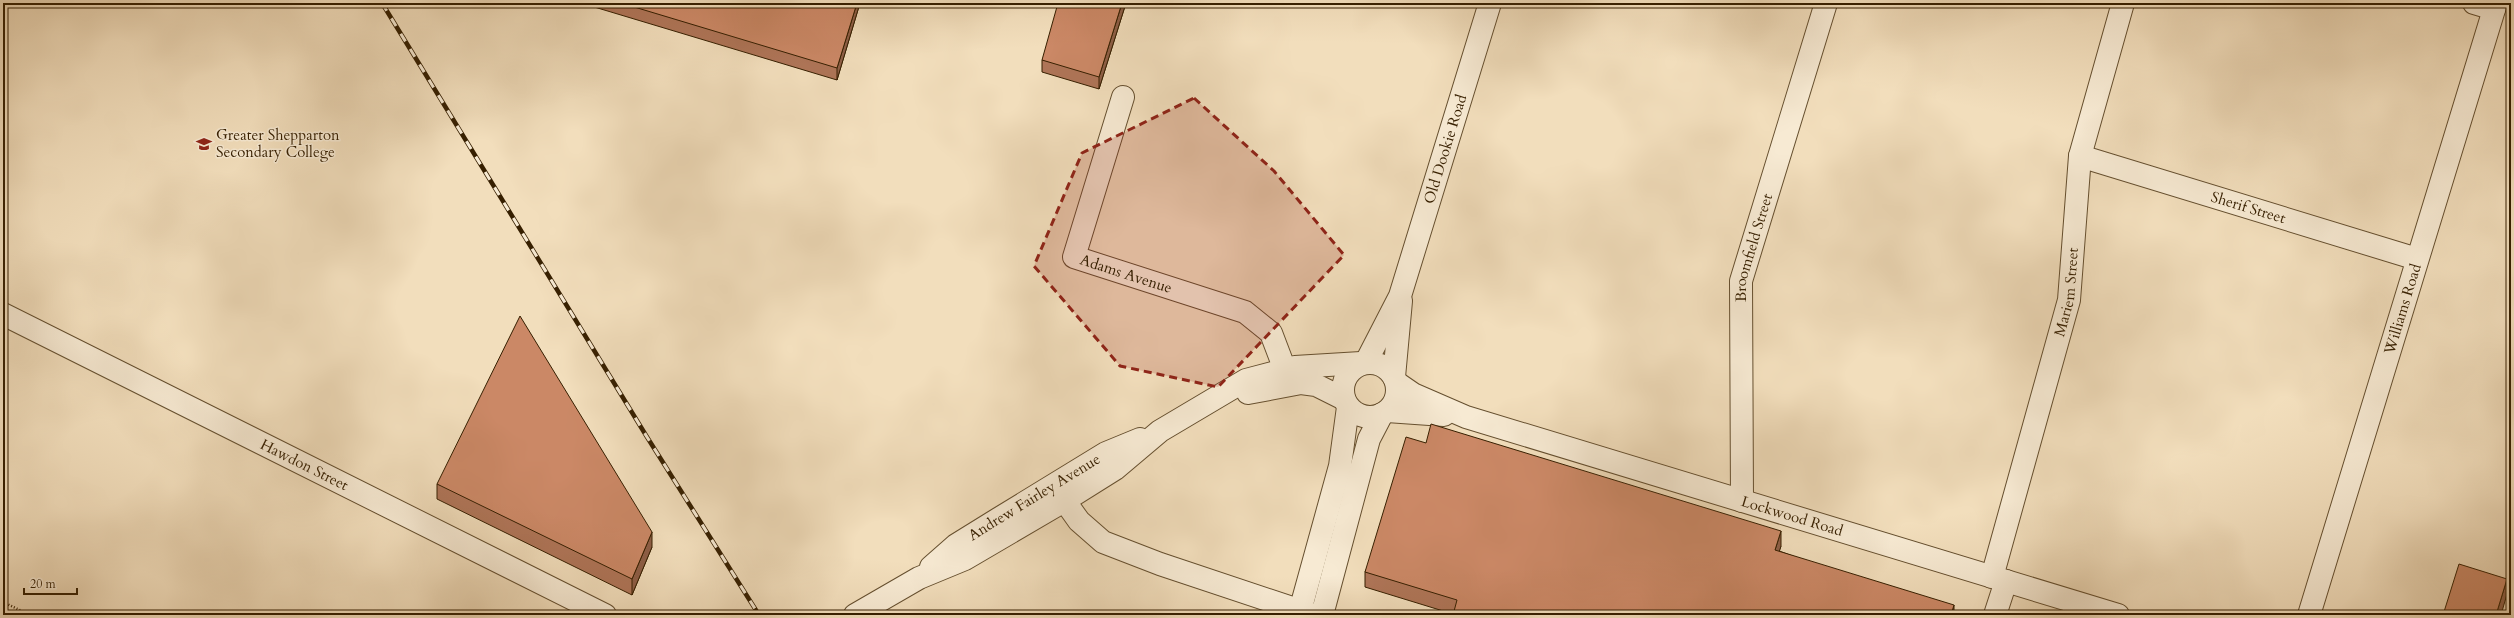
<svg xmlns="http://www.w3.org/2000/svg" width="2514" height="618" font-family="Cardo,serif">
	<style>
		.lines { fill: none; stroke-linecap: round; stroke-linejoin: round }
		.minor-casing { stroke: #654f2f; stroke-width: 24 }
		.path { stroke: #361f00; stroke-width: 2.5; stroke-dasharray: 1 2; stroke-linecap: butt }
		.minor { stroke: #f7ead3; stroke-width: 22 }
		.rail-casing { stroke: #361f00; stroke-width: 4.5 }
		.rail { stroke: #f7ead3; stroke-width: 3; stroke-dasharray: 9; stroke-linecap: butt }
		.wall { fill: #af7558; stroke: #361f00 }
		.shaded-wall { fill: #8e5f47; stroke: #361f00 }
		.building { fill: #cb8866; stroke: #361f00 }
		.marked { fill: #8f2418; fill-opacity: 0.2; stroke: #8f2418; stroke-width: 3; stroke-dasharray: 8 5; stroke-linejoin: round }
		.labels { text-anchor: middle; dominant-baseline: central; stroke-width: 3; stroke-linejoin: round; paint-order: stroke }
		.poi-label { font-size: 15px; fill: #361f00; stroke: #f7ead3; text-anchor: start }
		.street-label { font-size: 15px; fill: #361f00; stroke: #f7ead3 }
	</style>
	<rect width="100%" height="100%" fill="#f2debc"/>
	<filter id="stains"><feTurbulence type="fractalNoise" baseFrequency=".005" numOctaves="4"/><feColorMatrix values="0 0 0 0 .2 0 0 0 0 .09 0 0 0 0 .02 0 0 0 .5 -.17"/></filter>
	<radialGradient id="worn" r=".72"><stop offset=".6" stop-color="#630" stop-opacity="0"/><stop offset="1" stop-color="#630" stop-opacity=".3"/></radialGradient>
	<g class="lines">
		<defs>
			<g id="minor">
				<polyline points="2474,3 2494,9"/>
				<path id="s1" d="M1123,97l-49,160 171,55 26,21 11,29v8"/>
				<path id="s2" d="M2080,156l337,103"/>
				<path id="s3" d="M3,314l602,301"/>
				<path id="s4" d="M1366,362l34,-66 90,-293"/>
				<circle cx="1370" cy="390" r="27"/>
				<polyline points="1394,377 1401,301"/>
				<path id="s5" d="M1397,383l16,11 53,23 652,198"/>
				<polyline points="1248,393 1301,383 1316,385 1344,399"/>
				<polyline points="1387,411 1444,415"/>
				<polyline points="1054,486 1079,521 1103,542 1160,564 1313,615"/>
				<path id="s6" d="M1742,501l-1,-220 85,-278"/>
				<path id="s7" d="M931,567l25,-22 42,-26 108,-66 34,-14"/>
				<path id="s8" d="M1992,577l77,-277 11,-144 43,-153"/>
				<polyline points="1300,611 1340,466 1348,407"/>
				<polyline points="855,615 919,578 965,559 1064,501 1115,469 1160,431 1246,380 1295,367 1361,363"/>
				<polyline points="1322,615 1369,439 1382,414"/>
				<polyline points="1995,615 2006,581"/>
				<path id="s9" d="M2309,615l187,-612"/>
			</g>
		</defs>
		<use href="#minor" class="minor-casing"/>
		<polyline class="path" points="3,602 30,615"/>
		<use href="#minor" class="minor"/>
		<defs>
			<polyline id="rail" points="382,3 647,437 759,615"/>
		</defs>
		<use href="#rail" class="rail-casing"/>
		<use href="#rail" class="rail"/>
	</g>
	<g class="wall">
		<polygon points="581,3 860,3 837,80"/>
		<polygon points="1126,3 1099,89 1042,72 1042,60"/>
		<polygon points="1189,3 1197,3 1197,5"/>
		<polygon points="1426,443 1781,546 1779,551 1954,615 1453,614 1365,587 1365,572"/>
		<polygon points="437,484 652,547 632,595 437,499"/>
	</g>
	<g class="shaded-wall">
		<polygon points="857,3 860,3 837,80 837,68"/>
		<polygon points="1122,3 1126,3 1099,89 1099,77"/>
		<polygon points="1781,531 1781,546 1775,566 1775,550"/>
		<polygon points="652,532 652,547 632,595 632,579"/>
		<polygon points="2507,579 2507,594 2501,615 2496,615"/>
		<polygon points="1954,605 1954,615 1951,615"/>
	</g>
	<g class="building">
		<polygon points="621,3 857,3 837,68"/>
		<polygon points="1058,3 1122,3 1099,77 1042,60"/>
		<polygon points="520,316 652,532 632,579 437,484"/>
		<polygon points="1431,424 1781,531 1775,550 1954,605 1951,615 1453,615 1457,600 1365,572 1406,437 1426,443"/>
		<polygon points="2459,564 2507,579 2496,615 2443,615"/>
	</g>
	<path class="marked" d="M1194,98l80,73 70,84 -126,132 -98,-21 -86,-100 48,-113z"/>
	<defs>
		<symbol id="school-bare" viewBox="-9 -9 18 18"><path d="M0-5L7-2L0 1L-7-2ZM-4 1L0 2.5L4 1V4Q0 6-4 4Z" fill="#8f2418" stroke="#f7ead3" stroke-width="2.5" paint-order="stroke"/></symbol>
	</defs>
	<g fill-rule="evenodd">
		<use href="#school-bare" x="193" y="133" width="22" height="22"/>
	</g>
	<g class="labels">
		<g class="poi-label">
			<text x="216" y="135">Greater Shepparton<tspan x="216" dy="17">Secondary College</tspan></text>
		</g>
		<g class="street-label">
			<text stroke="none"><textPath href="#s4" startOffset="228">Old Dookie Road</textPath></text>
			<text stroke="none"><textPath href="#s2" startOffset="176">Sherif Street</textPath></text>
			<text stroke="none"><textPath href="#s6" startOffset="255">Broomfield Street</textPath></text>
			<text stroke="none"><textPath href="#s1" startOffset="222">Adams Avenue</textPath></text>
			<text stroke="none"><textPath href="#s8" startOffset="295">Mariem Street</textPath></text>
			<text stroke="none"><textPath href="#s9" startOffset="320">Williams Road</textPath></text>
			<text stroke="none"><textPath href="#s3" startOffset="337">Hawdon Street</textPath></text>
			<text stroke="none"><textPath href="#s7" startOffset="125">Andrew Fairley Avenue</textPath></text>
			<text stroke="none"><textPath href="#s5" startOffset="418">Lockwood Road</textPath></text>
		</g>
	</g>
	<rect width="2514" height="618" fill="none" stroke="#f2debc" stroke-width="16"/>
	<rect x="4" y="4" width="2506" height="610" fill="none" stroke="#361f00" stroke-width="2"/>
	<rect x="8" y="8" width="2498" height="602" fill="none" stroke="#361f00"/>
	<path d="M24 588v6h53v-6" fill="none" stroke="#361f00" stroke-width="2"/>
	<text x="30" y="588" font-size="12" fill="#361f00" stroke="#f7ead3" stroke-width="3" paint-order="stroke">20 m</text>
	<rect width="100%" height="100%" filter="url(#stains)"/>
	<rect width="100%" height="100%" fill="url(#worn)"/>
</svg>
